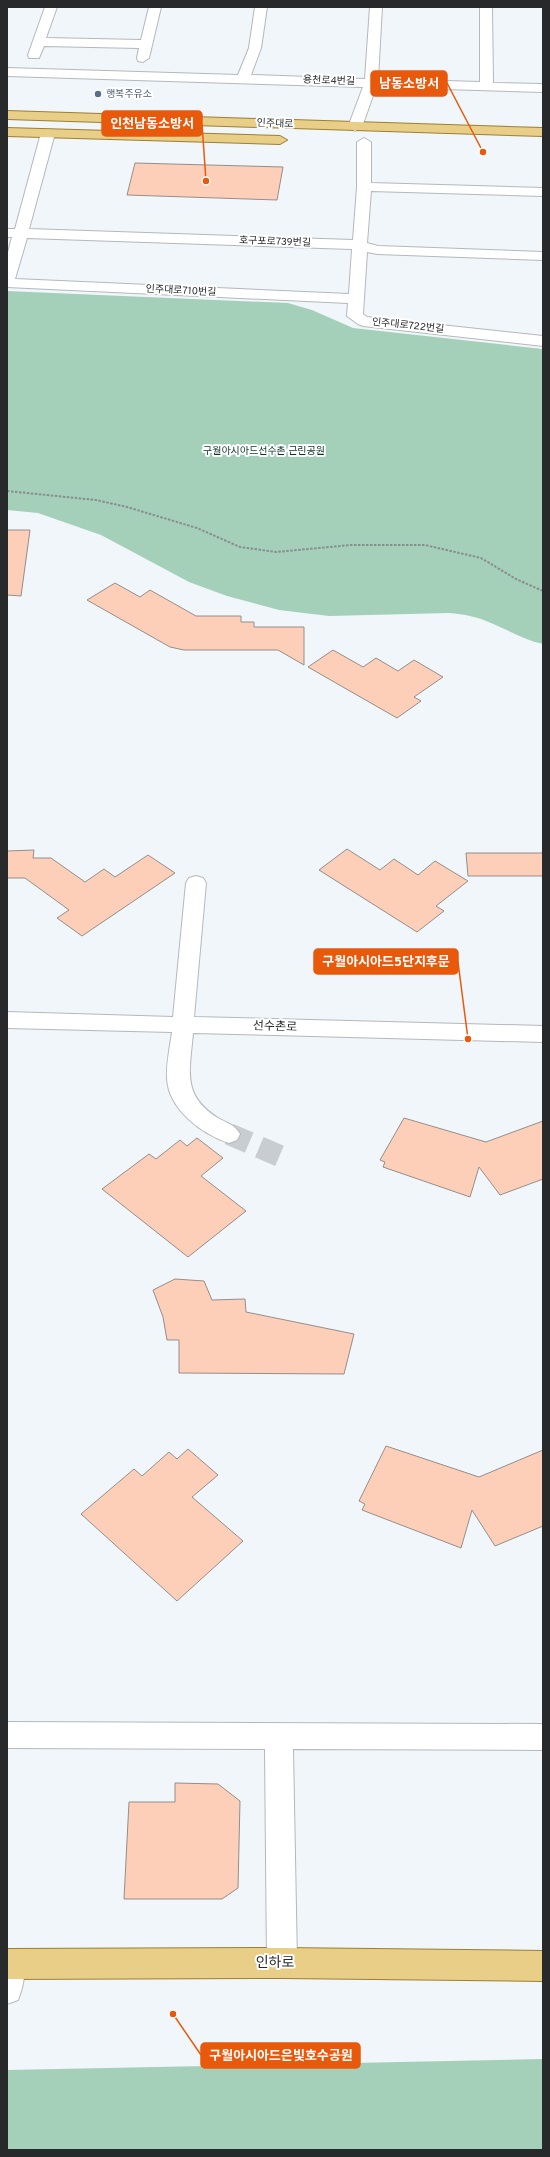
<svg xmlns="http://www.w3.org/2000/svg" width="550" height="2157" font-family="Overpass,'Noto Sans KR',sans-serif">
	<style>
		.green { fill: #a4d0b9 }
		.building { fill: #fdcfb9; stroke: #948e8b }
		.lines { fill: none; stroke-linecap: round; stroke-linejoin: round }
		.minor-tunnel { stroke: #c9cdd1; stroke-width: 22; stroke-dasharray: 22 11; stroke-linecap: butt }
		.minor-casing { stroke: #b4b8bd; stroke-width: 2 }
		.major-casing { stroke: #9c7f33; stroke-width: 2 }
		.path { stroke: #898d90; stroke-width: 2; stroke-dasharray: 2.5 1.5; stroke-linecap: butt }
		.minor { fill: #fff; fill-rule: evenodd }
		.major { fill: #e9ce88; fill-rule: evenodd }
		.service-dot { fill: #5c6f8a; stroke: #fff; stroke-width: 1.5 }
		.labels { text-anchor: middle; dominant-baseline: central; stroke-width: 4; stroke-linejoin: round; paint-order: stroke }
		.far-street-label { font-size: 10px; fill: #27292b; stroke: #fff }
		.far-service-label { font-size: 10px; fill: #4e5e75; stroke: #fff; text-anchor: start }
		.far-park-label { font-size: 10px; fill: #0c3424; stroke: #fff }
		.street-label { font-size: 12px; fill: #27292b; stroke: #fff }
		.near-street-label { font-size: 14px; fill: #27292b; stroke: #fff }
		.leader { fill: none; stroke: #e8590c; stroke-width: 1.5 }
		.callout-dot { fill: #e8590c; stroke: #fff; stroke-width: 1.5 }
		.callout { fill: #e8590c; stroke: #e8590c; stroke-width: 1.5 }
		.callout-label { font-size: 13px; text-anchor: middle; font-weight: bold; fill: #fff }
	</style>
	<rect width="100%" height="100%" fill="#f1f6fb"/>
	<g class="green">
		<path d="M7,291l281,12 24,7 41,18 190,21v295c-18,-4 -35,-14 -52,-21 -13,-6 -27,-9 -42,-10l-120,3 -50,-6 -52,-14 -38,-14 -88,-47 -63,-22 -31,-3z"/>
		<polygon points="543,2059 543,2150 7,2150 7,2070"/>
	</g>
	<g class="building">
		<polygon points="135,163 283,167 277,200 127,195"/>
		<polygon points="7,530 30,530 21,596 7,595"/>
		<polygon points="115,583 140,597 150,590 196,616 241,616 241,622 254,622 254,627 304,627 304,665 278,650 184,650 170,647 87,600"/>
		<polygon points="333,650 363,667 376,658 398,671 414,660 443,677 414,697 421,701 397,718 308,667"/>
		<polygon points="347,849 380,870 394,859 418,875 435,861 468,881 436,906 444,911 417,932 319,870"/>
		<polygon points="34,850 33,858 51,858 85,882 104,869 115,877 148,855 175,873 82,936 57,918 69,910 25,878 7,878 7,851"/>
		<polygon points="466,853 543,853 543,876 468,876"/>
		<polygon points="404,1118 486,1142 543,1121 543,1179 500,1195 479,1167 470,1197 383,1167 385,1162 380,1160"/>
		<polygon points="197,1138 223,1158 201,1176 246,1211 188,1257 102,1189 149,1154 156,1159 180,1140 187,1146"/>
		<polygon points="175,1279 204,1281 212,1300 245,1299 246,1312 354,1334 344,1374 179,1373 179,1340 167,1340 163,1317 153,1290"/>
		<polygon points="386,1446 479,1477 543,1450 543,1526 495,1546 472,1510 461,1548 362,1510 365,1504 359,1501"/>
		<polygon points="188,1449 218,1475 192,1497 243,1541 177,1601 81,1514 134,1469 142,1476 169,1452 177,1459"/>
		<polygon points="175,1783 218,1784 240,1801 238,1888 222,1899 124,1899 129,1802 175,1802"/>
	</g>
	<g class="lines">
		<polyline class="minor-tunnel" points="229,1134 280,1156"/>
		<defs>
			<g id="minor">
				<polygon points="45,7 57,7 46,38 141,40 149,7 161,7 149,58 143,62 138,61 137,58 139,48 44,46 39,58 29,58 28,55"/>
				<polygon points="255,7 267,7 261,48 251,75 365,79 370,7 382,7 378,79 480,82 480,7 492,7 493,83 543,84 543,92 376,87 362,127 355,131 348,127 363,87 7,76 7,68 238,75 249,48"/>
				<path d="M48,129l7,4 -26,96 324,11 4,-53v-45l7,-4 7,4v41l172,5v8l-172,-5 -4,52 11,3 165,6v8l-166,-6 -10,-2 -4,62 4,3 176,19v10l-180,-20 -5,-2 -11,-8 1,-13 -341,-16v-31l5,-19h-5v-8h8l26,-96zM27,238l325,11 -3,45 -334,-15z"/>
				<path d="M196,876l7,2 3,5 -12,134 349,9v16l-350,-9c-3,37 -12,62 25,85 9,5 17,7 22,16l-3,6 -8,3c-27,-9 -60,-33 -62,-64 -1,-15 3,-32 5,-47l-165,-4v-16l166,5 13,-134 3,-5z"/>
				<polygon points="7,1722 543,1724 543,1750 293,1749 297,1963 293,1974 282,1978 271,1974 267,1963 265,1749 7,1748"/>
				<path d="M10,1949l11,4c6,16 3,32 -3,47l-11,4v-54z"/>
			</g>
			<g id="major">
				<polygon points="7,111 543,128 543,136 7,119"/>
				<polygon points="7,128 280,136 287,140 280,144 7,136"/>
				<polygon points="282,1948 543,1951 543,1981 282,1978 7,1979 7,1949"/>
			</g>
		</defs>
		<use href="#minor" class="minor-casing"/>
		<use href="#major" class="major-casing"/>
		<polyline class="path" points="7,491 96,500 127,507 197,528 240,547 276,552 351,545 425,545 481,558 516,579 543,591"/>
		<use href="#minor" class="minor"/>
		<use href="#major" class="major"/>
	</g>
	<circle class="service-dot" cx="98" cy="94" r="4"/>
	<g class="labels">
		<g class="far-street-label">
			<text transform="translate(329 81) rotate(2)">용천로4번길</text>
			<text transform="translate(275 124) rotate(2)">인주대로</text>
			<text transform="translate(275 242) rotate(2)">호구포로739번길</text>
			<text transform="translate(181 291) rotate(3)">인주대로710번길</text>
			<text transform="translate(408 326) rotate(6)">인주대로722번길</text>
		</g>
		<g class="far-service-label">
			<text x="106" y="94">행복주유소</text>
		</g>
		<g class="far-park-label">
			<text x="264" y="451">구월아시아드선수촌 근린공원</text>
		</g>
		<g class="street-label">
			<text transform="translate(275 1027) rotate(2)">선수촌로</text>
		</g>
		<g class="near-street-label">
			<text x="275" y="1963">인하로</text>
		</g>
	</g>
	<path class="leader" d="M483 152L447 83M206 181L202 124M468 1039L458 962M173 2014L201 2055"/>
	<g class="callout-dot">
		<circle cx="483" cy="152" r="4"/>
		<circle cx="206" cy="181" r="4"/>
		<circle cx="468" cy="1039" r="4"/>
		<circle cx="173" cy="2014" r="4"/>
	</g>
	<g class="callout">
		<rect x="371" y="71" width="76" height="25" rx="4"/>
		<rect x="102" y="111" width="100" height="25" rx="4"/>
		<rect x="314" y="949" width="144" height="25" rx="4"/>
		<rect x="201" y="2043" width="159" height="25" rx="4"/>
	</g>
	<g class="callout-label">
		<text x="409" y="88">남동소방서</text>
		<text x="152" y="128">인천남동소방서</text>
		<text x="386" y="966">구월아시아드5단지후문</text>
		<text x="281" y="2060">구월아시아드은빛호수공원</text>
	</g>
	<rect width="550" height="2157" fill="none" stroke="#27292b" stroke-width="16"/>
</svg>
